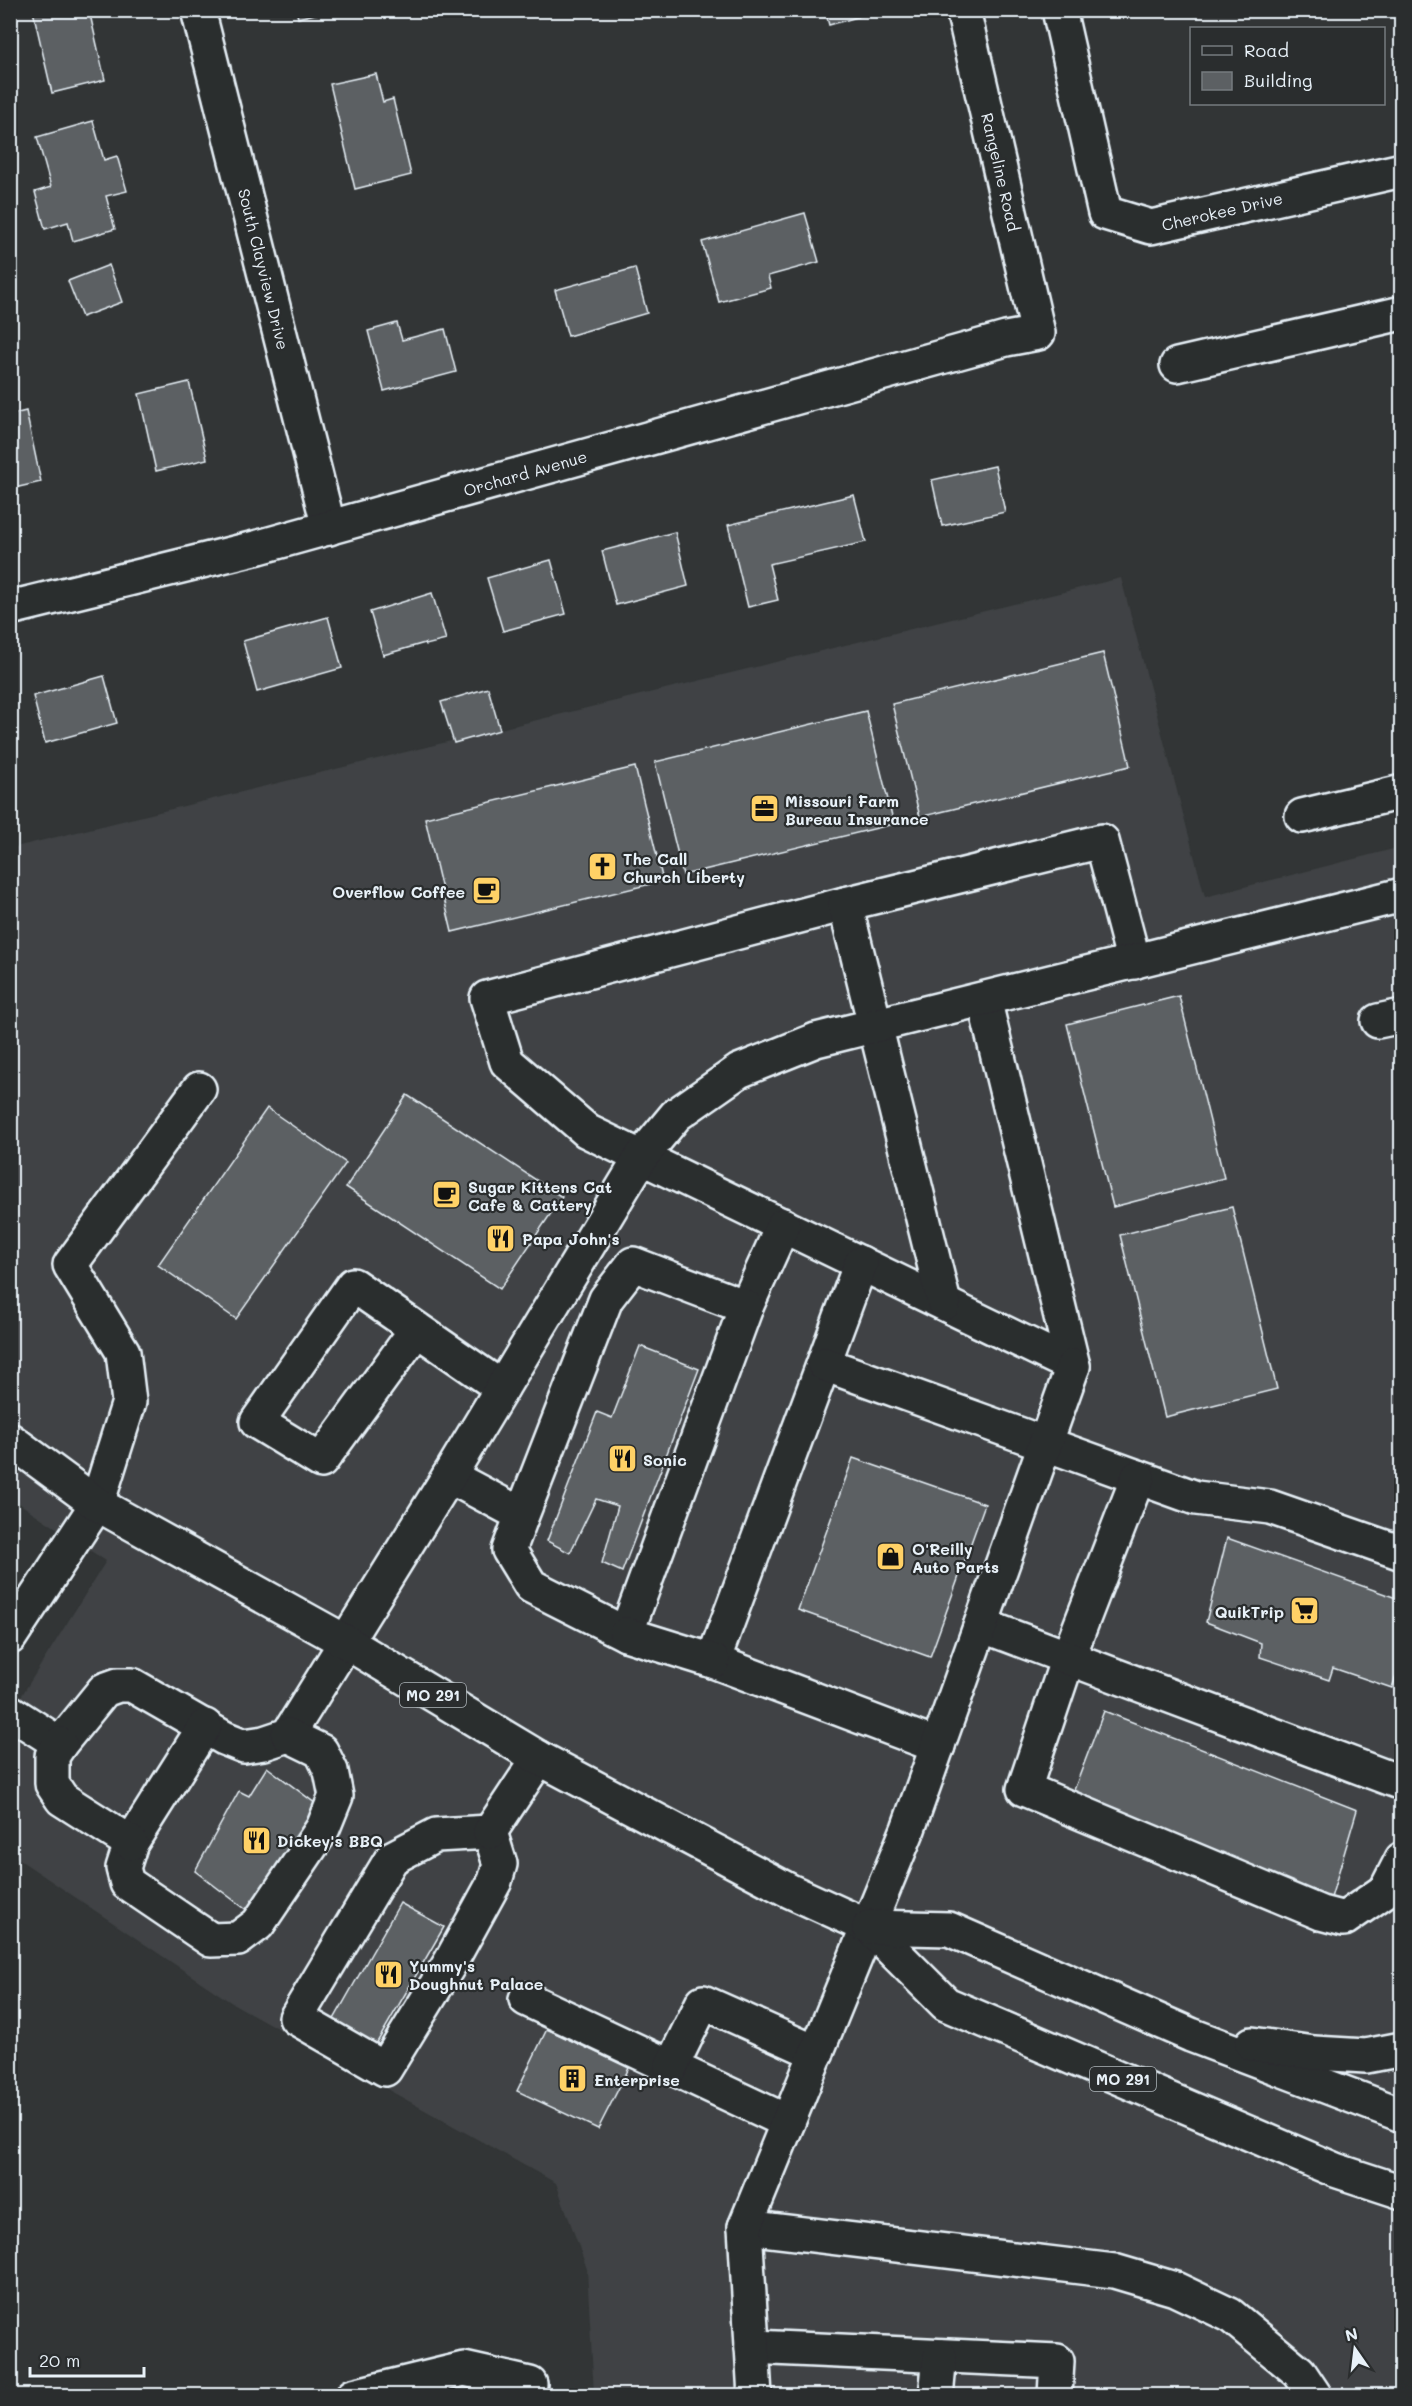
<svg xmlns="http://www.w3.org/2000/svg" width="1412" height="2406" font-family="Mali,sans-serif">
	<style>
		.built { fill: #3f4244 }
		.building { fill: #5c6063; stroke: #e8f1f8; stroke-width: 1.5 }
		.lines { fill: none; stroke-linecap: round; stroke-linejoin: round }
		.minor-casing { stroke: #e8f1f8; stroke-width: 38 }
		.highway-casing { stroke: #e8f1f8; stroke-width: 38 }
		.minor { stroke: #2a2d2e; stroke-width: 33 }
		.highway { stroke: #2a2d2e; stroke-width: 33 }
		.labels { text-anchor: middle; dominant-baseline: central; stroke-width: 4.5; stroke-linejoin: round; paint-order: stroke }
		.shield { fill: #2a2d2e; stroke: #afb6bb; stroke-width: 1.5 }
		.shield-label { font-size: 15px; font-weight: bold; fill: #e8f1f8 }
		.street-label { font-size: 16px; fill: #e8f1f8; stroke: #2a2d2e }
		.poi-label { font-size: 16px; font-weight: bold; fill: #e8f1f8; stroke: #2a2d2e; text-anchor: start }
	</style>
	<rect width="100%" height="100%" fill="#323536"/>
	<filter id="ink" filterUnits="userSpaceOnUse"><feTurbulence type="fractalNoise" baseFrequency=".0167" numOctaves="2"/><feDisplacementMap in="SourceGraphic" scale="12" xChannelSelector="R" yChannelSelector="G"/><feConvolveMatrix kernelMatrix="1 2 1 2 8 2 1 2 1" color-interpolation-filters="sRGB"/></filter>
	<g filter="url(#ink)">
		<polygon class="built" points="1121,578 1205,897 1401,847 1401,2395 594,2395 587,2269 556,2183 232,2003 11,1854 10,1714 106,1561 11,1498 11,848"/>
		<g class="building">
			<polygon points="89,10 105,80 52,93 33,11"/>
			<polygon points="296,10 332,10 298,18"/>
			<polygon points="825,10 882,10 829,25"/>
			<polygon points="376,74 383,102 393,99 411,175 355,189 330,84"/>
			<polygon points="93,121 104,160 117,156 127,191 106,196 115,229 73,241 68,222 45,229 35,192 51,187 37,137"/>
			<polygon points="805,213 819,262 768,276 771,288 719,302 702,242"/>
			<polygon points="109,265 122,302 82,317 68,281"/>
			<polygon points="635,268 647,313 568,336 555,290"/>
			<polygon points="397,323 402,340 445,329 456,372 384,391 368,331"/>
			<polygon points="189,382 207,459 156,471 139,394"/>
			<polygon points="26,411 41,482 10,489 10,415"/>
			<polygon points="995,466 1005,512 942,526 932,480"/>
			<polygon points="854,495 866,542 769,564 778,600 748,607 728,525"/>
			<polygon points="675,532 688,586 616,605 602,551"/>
			<polygon points="551,560 566,614 503,631 487,578"/>
			<polygon points="432,593 446,640 426,645 425,643 383,655 370,612"/>
			<polygon points="328,617 342,668 257,692 243,641"/>
			<polygon points="1103,653 1130,766 920,817 892,704"/>
			<polygon points="104,676 117,723 45,743 33,696"/>
			<polygon points="488,688 500,730 454,743 441,702"/>
			<polygon points="866,711 894,824 683,875 655,762"/>
			<polygon points="635,767 663,881 452,932 425,818"/>
			<polygon points="1179,996 1224,1178 1113,1207 1067,1024"/>
			<polygon points="407,1095 562,1197 500,1289 346,1187"/>
			<polygon points="267,1108 346,1163 236,1319 158,1265"/>
			<polygon points="1232,1207 1277,1389 1165,1417 1120,1235"/>
			<polygon points="640,1346 699,1369 622,1572 602,1563 618,1506 596,1499 570,1553 547,1541 597,1412 612,1418"/>
			<polygon points="853,1458 985,1504 930,1657 798,1610"/>
			<polygon points="1227,1538 1402,1600 1402,1659 1392,1688 1333,1668 1329,1680 1260,1657 1261,1643 1206,1622"/>
			<polygon points="1104,1711 1357,1810 1331,1898 1071,1798"/>
			<polygon points="267,1767 324,1810 248,1911 195,1871 239,1791 249,1796"/>
			<polygon points="400,1903 444,1927 375,2046 333,2021"/>
			<polygon points="547,2029 629,2068 598,2129 517,2091"/>
		</g>
		<g class="lines">
			<defs>
				<g id="minor">
					<polyline points="198,10 329,528"/>
					<polyline points="1059,10 1105,213 1151,227 1402,170"/>
					<polyline points="1177,365 1402,313"/>
					<polyline points="10,608 259,547 1006,339 1038,333 963,10"/>
					<polyline points="1302,816 1402,792"/>
					<polyline points="845,904 487,998 507,1062 587,1131 1073,1366 984,999"/>
					<polyline points="1378,1021 1402,1016"/>
					<polyline points="861,1263 713,1661 938,1746"/>
					<polyline points="944,1303 845,904 1102,841 1134,962"/>
					<polyline points="746,1307 783,1225"/>
					<polyline points="417,1329 321,1461 257,1422 353,1285 502,1388"/>
					<polyline points="824,1364 1196,1498 1270,1507 1402,1553"/>
					<polyline points="449,1476 522,1515 606,1299 633,1264 746,1307 626,1634 531,1586 509,1550 522,1515"/>
					<polyline points="1138,1477 1068,1658 1024,1789 1321,1913 1344,1919 1386,1890 1402,1859"/>
					<polyline points="981,1625 1402,1783"/>
					<polyline points="626,1634 713,1661"/>
					<polyline points="10,1637 97,1504 129,1402 123,1352 70,1265 199,1089"/>
					<polyline points="10,1712 60,1744 104,1690 118,1685 132,1685 224,1738 244,1746 264,1743 288,1735 449,1476 642,1156 676,1115 739,1071 816,1040 1402,895"/>
					<polyline points="205,1726 131,1843 123,1868 127,1883 211,1940 238,1939 258,1924 323,1828 336,1796 331,1771 321,1751 288,1735"/>
					<polyline points="60,1744 52,1756 52,1784 62,1799 131,1843"/>
					<polygon points="490,1832 500,1864 495,1881 450,1963 385,2069 296,2018 392,1858 436,1835"/>
					<polyline points="490,1832 539,1758"/>
					<polyline points="526,1999 788,2122"/>
					<polyline points="671,2067 703,2002 817,2053"/>
					<polyline points="745,2227 1114,2271 1175,2289 1230,2315 1299,2372 1315,2396"/>
					<polyline points="752,2347 1057,2361 1055,2396"/>
					<polyline points="353,2396 464,2369 530,2384"/>
					<polyline points="755,2396 745,2227 908,1829 1073,1366"/>
					<polyline points="936,2396 940,2356"/>
				</g>
				<g id="highway">
					<polyline points="10,1440 97,1504 346,1642 539,1758 790,1891 869,1927 946,2004 1335,2170 1402,2192"/>
					<polyline points="869,1927 949,1929 1191,2035 1402,2115"/>
					<polyline points="1252,2044 1314,2053 1366,2056 1402,2049"/>
				</g>
			</defs>
			<use href="#minor" class="minor-casing"/>
			<use href="#highway" class="highway-casing"/>
			<use href="#minor" class="minor"/>
			<use href="#highway" class="highway"/>
		</g>
	</g>
	<defs>
		<symbol id="office-square" viewBox="-11 -11 22 22"><rect x="-9" y="-9" width="18" height="18" rx="4" fill="#ffd166" stroke="#2a2d2e"/><path d="M-6-3h4V-5.5h4V-3h4V5H-6ZM-1-4.5V-3h2v-1.5ZM-6 0V1H6V0Z" fill="#111"/></symbol>
		<symbol id="church-square" viewBox="-11 -11 22 22"><rect x="-9" y="-9" width="18" height="18" rx="4" fill="#ffd166" stroke="#2a2d2e"/><path d="M-1.2-6h2.4v3.5h3.3v2.4h-3.3V6h-2.4V-.1h-3.3v-2.4h3.3Z" fill="#111"/></symbol>
		<symbol id="cafe-square" viewBox="-11 -11 22 22"><rect x="-9" y="-9" width="18" height="18" rx="4" fill="#ffd166" stroke="#2a2d2e"/><path d="M-5.5-4.5H6V0H3Q3 3.5 0 3.5H-2.5Q-5.5 3.5-5.5 0ZM3-3.2v2h1.7v-2ZM-6 4.5H4V6H-6Z" fill="#111"/></symbol>
		<symbol id="restaurant-square" viewBox="-11 -11 22 22"><rect x="-9" y="-9" width="18" height="18" rx="4" fill="#ffd166" stroke="#2a2d2e"/><path d="M-5-6h1v4h1v-4h1v4h1v-4h1v5L-1.5 .5V6h-2V.5L-5-1ZM5-6V6H3V1.5H1.5Q1.5-4 5-6Z" fill="#111"/></symbol>
		<symbol id="shop-square" viewBox="-11 -11 22 22"><rect x="-9" y="-9" width="18" height="18" rx="4" fill="#ffd166" stroke="#2a2d2e"/><path d="M-5-2.5h2.3a2.7 3.5 0 0 1 5.4 0H5L5.5 6h-11ZM-1.5-2.5h3a1.5 2.3 0 0 0-3 0Z" fill="#111"/></symbol>
		<symbol id="supermarket-square" viewBox="-11 -11 22 22"><rect x="-9" y="-9" width="18" height="18" rx="4" fill="#ffd166" stroke="#2a2d2e"/><path d="M-6-5.5h2.5l.6 2H6L4.5 2H-2.5L-4.4-4H-6ZM-1.5 3.2a1.3 1.3 0 1 0 .1 0ZM3 3.2a1.3 1.3 0 1 0 .1 0Z" fill="#111"/></symbol>
		<symbol id="building-square" viewBox="-11 -11 22 22"><rect x="-9" y="-9" width="18" height="18" rx="4" fill="#ffd166" stroke="#2a2d2e"/><path d="M-4-6H4V6H1V3H-1V6H-4ZM-2.5-4.3h1.7v1.8h-1.7ZM.8-4.3h1.7v1.8H.8ZM-2.5-1h1.7V.8h-1.7ZM.8-1h1.7V.8H.8Z" fill="#111"/></symbol>
	</defs>
	<g fill-rule="evenodd">
		<use href="#office-square" x="748" y="792" width="33" height="33"/>
		<use href="#church-square" x="586" y="850" width="33" height="33"/>
		<use href="#cafe-square" x="470" y="874" width="33" height="33"/>
		<use href="#cafe-square" x="430" y="1178" width="33" height="33"/>
		<use href="#restaurant-square" x="484" y="1222" width="33" height="33"/>
		<use href="#restaurant-square" x="606" y="1442" width="33" height="33"/>
		<use href="#shop-square" x="874" y="1540" width="33" height="33"/>
		<use href="#supermarket-square" x="1288" y="1594" width="33" height="33"/>
		<use href="#restaurant-square" x="240" y="1824" width="33" height="33"/>
		<use href="#restaurant-square" x="372" y="1958" width="33" height="33"/>
		<use href="#building-square" x="556" y="2062" width="33" height="33"/>
	</g>
	<g class="labels">
		<g class="shield">
			<rect x="400" y="1683" width="66" height="24" rx="4.5"/>
			<rect x="1090" y="2067" width="66" height="24" rx="4.5"/>
		</g>
		<g class="shield-label">
			<text x="433" y="1695">MO 291</text>
			<text x="1123" y="2079">MO 291</text>
		</g>
		<g class="street-label">
			<text transform="translate(1001 172) rotate(77)">Rangeline Road</text>
			<text transform="translate(1222 211) rotate(-13)">Cherokee Drive</text>
			<text transform="translate(264 269) rotate(76)">South Clayview Drive</text>
			<text transform="translate(525 473) rotate(-16)">Orchard Avenue</text>
		</g>
		<g class="poi-label">
			<text x="785" y="800">Missouri Farm<tspan x="785" dy="18">Bureau Insurance</tspan></text>
			<text x="623" y="858">The Call<tspan x="623" dy="18">Church Liberty</tspan></text>
			<text x="465" y="891" text-anchor="end">Overflow Coffee</text>
			<text x="468" y="1186">Sugar Kittens Cat<tspan x="468" dy="18">Cafe &amp; Cattery</tspan></text>
			<text x="522" y="1238">Papa John's</text>
			<text x="643" y="1459">Sonic</text>
			<text x="912" y="1548">O'Reilly<tspan x="912" dy="18">Auto Parts</tspan></text>
			<text x="1284" y="1611" text-anchor="end">QuikTrip</text>
			<text x="277" y="1840">Dickey's BBQ</text>
			<text x="409" y="1965">Yummy's<tspan x="409" dy="18">Doughnut Palace</tspan></text>
			<text x="594" y="2079">Enterprise</text>
		</g>
	</g>
	<rect width="1412" height="2406" fill="none" stroke="#2a2d2e" stroke-width="36"/>
	<rect x="18" y="18" width="1376" height="2370" fill="none" stroke="#e8f1f8" stroke-width="2" filter="url(#ink)"/>
	<rect x="1190" y="27" width="195" height="78" fill="#2a2d2e" stroke="#767b7f" stroke-width="1.5"/>
	<rect x="1202" y="46" width="30" height="9" fill="#2a2d2e" stroke="#767b7f" stroke-width="1.5"/>
	<text x="1244" y="57" font-size="18" fill="#e8f1f8">Road</text>
	<rect x="1202" y="72" width="30" height="18" fill="#5c6063" stroke="#767b7f" stroke-width="1.5"/>
	<text x="1244" y="87" font-size="18" fill="#e8f1f8">Building</text>
	<g transform="translate(1355 2349) rotate(346)" stroke="#2a2d2e" stroke-width="4.5" paint-order="stroke">
	<path d="M0-4.5L10 22L0 15L-10 22Z" fill="#e8f1f8"/>
	<text y="-9" font-size="16" font-weight="bold" text-anchor="middle" fill="#e8f1f8">N</text>
	</g>
	<path d="M30 2367v9h114v-9" fill="none" stroke="#e8f1f8" stroke-width="3"/>
	<text x="39" y="2367" font-size="18" fill="#e8f1f8" stroke="#2a2d2e" stroke-width="4.5" paint-order="stroke">20 m</text>
</svg>
